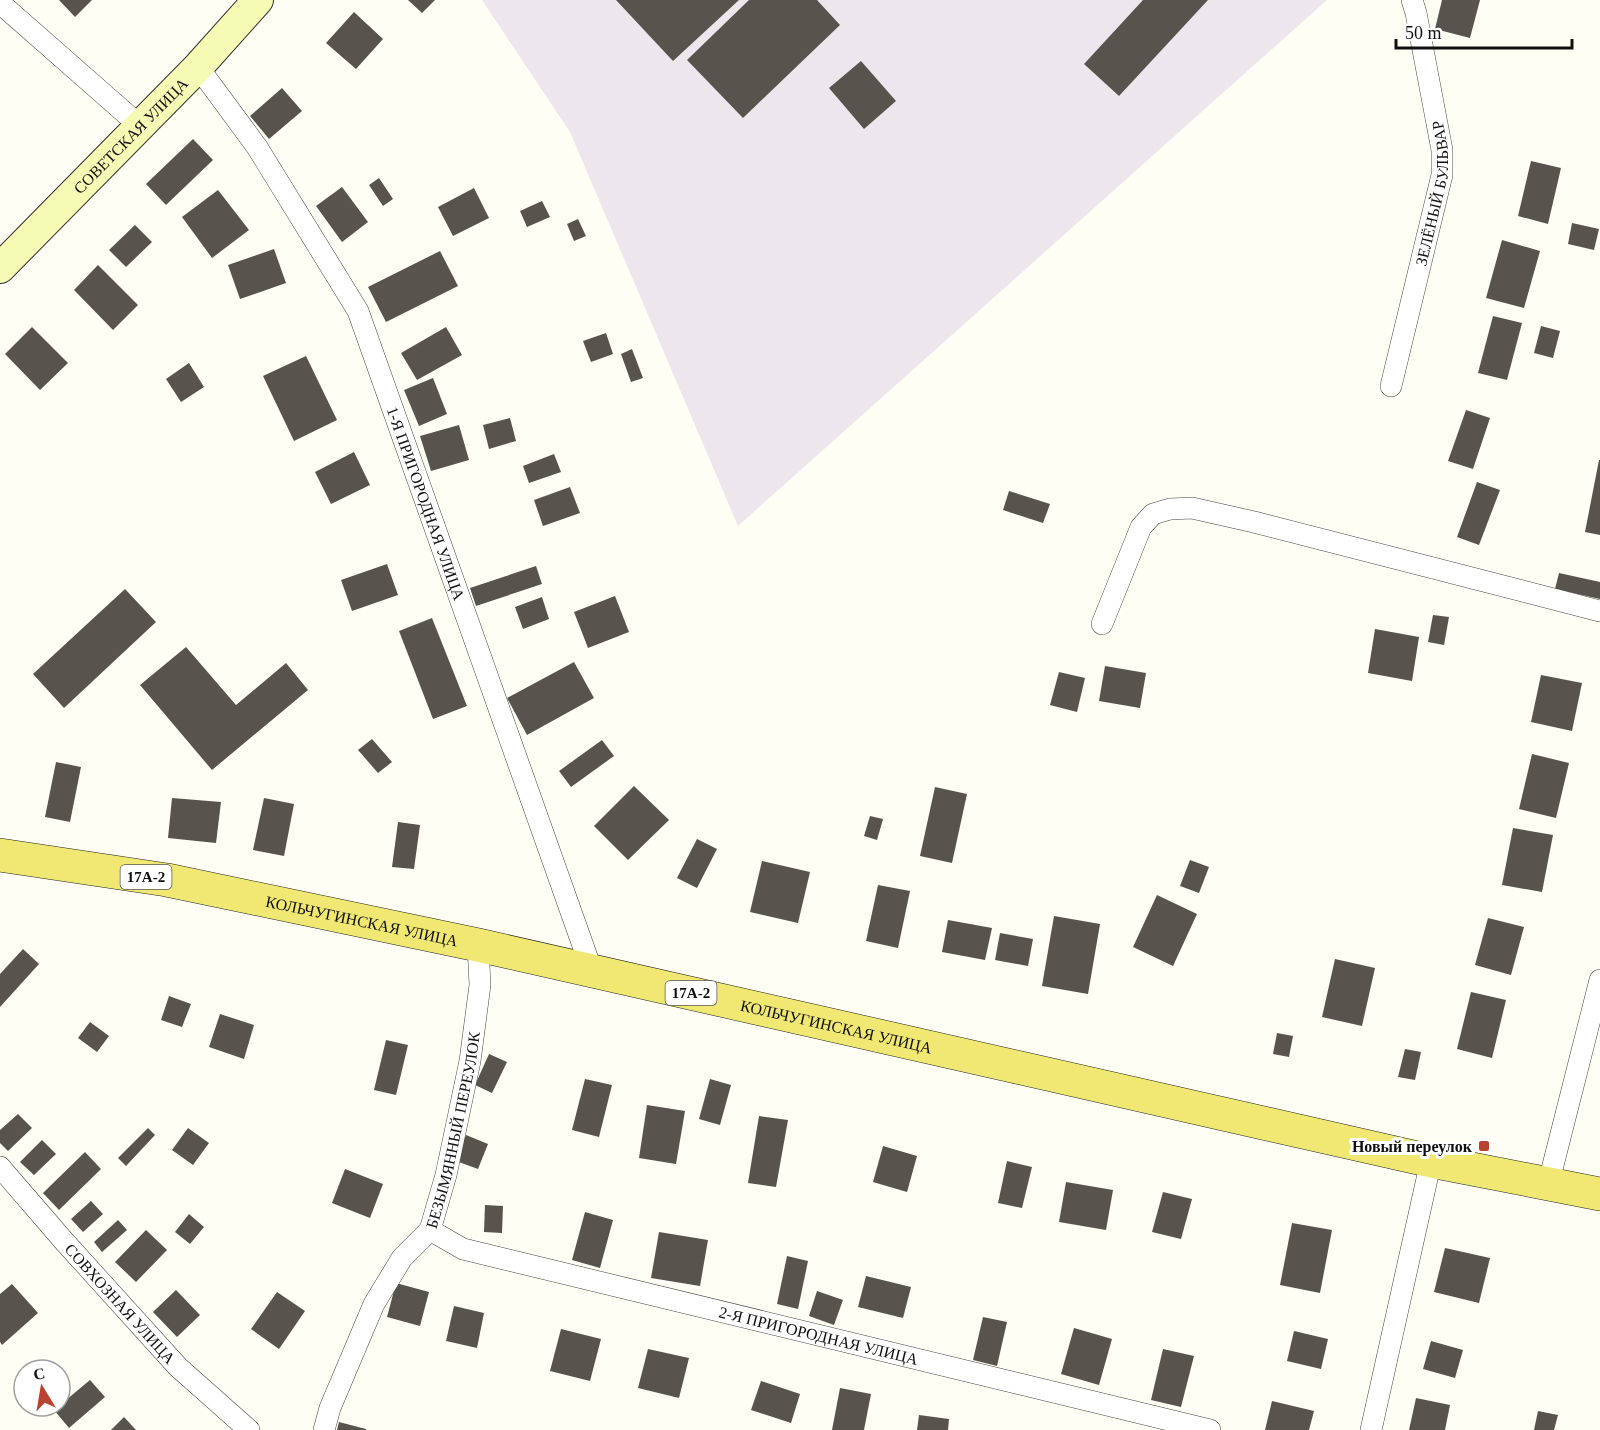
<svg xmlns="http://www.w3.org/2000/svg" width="1600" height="1430" font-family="'Times New Roman',serif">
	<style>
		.industrial { fill: #eee6ed }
		.building { fill: #58544d }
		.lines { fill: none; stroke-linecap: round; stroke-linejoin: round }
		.street-casing { stroke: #434343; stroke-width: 22 }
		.secondary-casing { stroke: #323232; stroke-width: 32 }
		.primary-casing { stroke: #212121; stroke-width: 34 }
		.street { stroke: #fff; stroke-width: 21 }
		.secondary { stroke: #f5fab4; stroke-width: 30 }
		.primary { stroke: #f0e873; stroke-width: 33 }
		.poi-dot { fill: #b94230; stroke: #fff; stroke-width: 2 }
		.labels { text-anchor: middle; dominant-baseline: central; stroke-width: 6; stroke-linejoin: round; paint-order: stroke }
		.shield { fill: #fff; stroke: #585858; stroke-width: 1.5 }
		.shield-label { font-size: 15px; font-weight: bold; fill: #101010 }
		.street-label { font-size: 16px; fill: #101010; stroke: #fff }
		.poi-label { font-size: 16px; font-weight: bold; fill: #101010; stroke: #fff; text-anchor: end }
	</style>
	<rect width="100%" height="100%" fill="#fefef4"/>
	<polygon class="industrial" points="482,0 1327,0 738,526 570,132"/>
	<g class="building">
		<polygon points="59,0 92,0 75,17"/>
		<polygon points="408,0 435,0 422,13"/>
		<polygon points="616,0 739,0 673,61"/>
		<polygon points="749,0 817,0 840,25 743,118 687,60"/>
		<polygon points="1143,0 1208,0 1119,96 1084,64"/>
		<polygon points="1442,0 1480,0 1470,38 1435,29"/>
		<polygon points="354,12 383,39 356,69 326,43"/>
		<polygon points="861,61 896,101 864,129 829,88"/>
		<polygon points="282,88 302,111 269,139 250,116"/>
		<polygon points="193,139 213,160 166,205 146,184"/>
		<polygon points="1531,161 1561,168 1548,224 1518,216"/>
		<polygon points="379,178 393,199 383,206 369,185"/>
		<polygon points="342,187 368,222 342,242 316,206"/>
		<polygon points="474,188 489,218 453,236 438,207"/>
		<polygon points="218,190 249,230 212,258 182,217"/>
		<polygon points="542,201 550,217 527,227 520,211"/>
		<polygon points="578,219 586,236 574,241 567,224"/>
		<polygon points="1572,223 1599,229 1594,250 1568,244"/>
		<polygon points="135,225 152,242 126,267 109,250"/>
		<polygon points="1502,240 1540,251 1524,308 1486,298"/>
		<polygon points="274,249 286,283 240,299 228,265"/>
		<polygon points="440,251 458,286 386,322 368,287"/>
		<polygon points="98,265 138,305 113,330 74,290"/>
		<polygon points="1493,316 1522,323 1507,380 1478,373"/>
		<polygon points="1541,326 1560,331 1553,358 1534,353"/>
		<polygon points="32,327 68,363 40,390 5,354"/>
		<polygon points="446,327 462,355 417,380 401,353"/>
		<polygon points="606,333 613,354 591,362 583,341"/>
		<polygon points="632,349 643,378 631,382 621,354"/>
		<polygon points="306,356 337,420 294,441 263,376"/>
		<polygon points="189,363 204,387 181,402 166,379"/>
		<polygon points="433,378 447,414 419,426 404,390"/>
		<polygon points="1466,410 1490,418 1473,469 1448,461"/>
		<polygon points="510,418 516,441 489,449 483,425"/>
		<polygon points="459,425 469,460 431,471 420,436"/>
		<polygon points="354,452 370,485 331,504 315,472"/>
		<polygon points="554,454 561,472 529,483 523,466"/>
		<polygon points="1599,460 1600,460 1600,535 1585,532"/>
		<polygon points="1477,482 1500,490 1479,545 1457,537"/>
		<polygon points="570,487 580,513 543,526 534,500"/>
		<polygon points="1009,491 1050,504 1043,523 1003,510"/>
		<polygon points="387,564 398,595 352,611 341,580"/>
		<polygon points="536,566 542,584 476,606 470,588"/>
		<polygon points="1559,573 1600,582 1600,599 1555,589"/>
		<polygon points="125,589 156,622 64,708 33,674"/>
		<polygon points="615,596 629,632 588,648 574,612"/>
		<polygon points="542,597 549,619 523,629 515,607"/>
		<polygon points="1433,615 1449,617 1444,645 1428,642"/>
		<polygon points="432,618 467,706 433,719 399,631"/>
		<polygon points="1375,629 1419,637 1412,681 1368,673"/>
		<polygon points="186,647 236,705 286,663 308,690 212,770 140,685"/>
		<polygon points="574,662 594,698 527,735 507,698"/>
		<polygon points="1105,666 1146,673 1140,708 1099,701"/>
		<polygon points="1059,672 1085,678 1077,712 1050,705"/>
		<polygon points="1541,675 1582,683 1572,731 1531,722"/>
		<polygon points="372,739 392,762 378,773 358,750"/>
		<polygon points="602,740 614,756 571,787 559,771"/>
		<polygon points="1532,754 1569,763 1556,818 1519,809"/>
		<polygon points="56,762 81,767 70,822 45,817"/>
		<polygon points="634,786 669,820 628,860 594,826"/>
		<polygon points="935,787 967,794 952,863 920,856"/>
		<polygon points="172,798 221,802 216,843 168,838"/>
		<polygon points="264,798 294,804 284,856 253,850"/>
		<polygon points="870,816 883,819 877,840 864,836"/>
		<polygon points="398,822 420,825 414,869 392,867"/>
		<polygon points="1513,828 1553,835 1542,892 1502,885"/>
		<polygon points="697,839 717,849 697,888 677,878"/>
		<polygon points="1190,860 1209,867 1199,893 1180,886"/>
		<polygon points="762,861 810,872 798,923 750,912"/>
		<polygon points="878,885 910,891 898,948 866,941"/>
		<polygon points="1157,895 1197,914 1173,966 1133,947"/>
		<polygon points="1054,916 1100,924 1088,994 1042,986"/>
		<polygon points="1488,918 1524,927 1511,975 1475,965"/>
		<polygon points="948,920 992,928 985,960 942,952"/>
		<polygon points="1000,933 1033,939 1028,966 995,960"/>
		<polygon points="23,949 39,964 0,1007 0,974"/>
		<polygon points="1335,959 1375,968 1362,1026 1322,1017"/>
		<polygon points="1471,992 1506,1000 1492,1058 1457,1049"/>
		<polygon points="169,996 191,1004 182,1027 161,1020"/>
		<polygon points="220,1014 254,1025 244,1059 209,1047"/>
		<polygon points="90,1022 109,1036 97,1052 78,1038"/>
		<polygon points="1277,1033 1293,1036 1289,1057 1273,1054"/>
		<polygon points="386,1040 408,1045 396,1095 374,1090"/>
		<polygon points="1405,1049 1421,1052 1415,1080 1398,1077"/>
		<polygon points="489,1054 507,1062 492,1093 475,1085"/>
		<polygon points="585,1079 612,1085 599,1137 572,1130"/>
		<polygon points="710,1079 731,1085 720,1125 699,1119"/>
		<polygon points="647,1105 685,1111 676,1164 639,1158"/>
		<polygon points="18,1114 32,1128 8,1151 0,1143 0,1130"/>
		<polygon points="759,1116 788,1120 776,1187 748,1183"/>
		<polygon points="148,1128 155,1135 126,1166 118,1158"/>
		<polygon points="188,1128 209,1143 193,1165 172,1150"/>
		<polygon points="466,1135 488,1144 478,1169 456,1161"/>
		<polygon points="42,1140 56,1154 34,1175 20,1162"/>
		<polygon points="883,1146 917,1156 907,1192 873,1182"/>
		<polygon points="85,1152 101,1169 59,1210 43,1193"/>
		<polygon points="1007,1161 1032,1167 1022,1208 998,1203"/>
		<polygon points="345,1169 383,1184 370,1218 332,1203"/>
		<polygon points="1066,1182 1113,1190 1106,1230 1059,1222"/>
		<polygon points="1163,1192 1192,1199 1181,1239 1152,1232"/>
		<polygon points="91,1201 103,1214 83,1232 71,1219"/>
		<polygon points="485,1205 503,1206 502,1233 484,1232"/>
		<polygon points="585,1212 613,1220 600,1268 572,1260"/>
		<polygon points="189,1214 204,1227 190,1244 175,1232"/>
		<polygon points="118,1220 127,1230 102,1252 94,1242"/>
		<polygon points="1292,1223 1332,1230 1320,1293 1280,1285"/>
		<polygon points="146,1230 167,1250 136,1282 115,1262"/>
		<polygon points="659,1232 708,1240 700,1286 651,1278"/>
		<polygon points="1445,1248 1490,1258 1479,1303 1434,1292"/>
		<polygon points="787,1256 808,1261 798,1309 777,1304"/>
		<polygon points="866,1276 911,1287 903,1318 858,1307"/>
		<polygon points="396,1283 429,1292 420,1326 387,1317"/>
		<polygon points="12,1284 38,1313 2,1345 0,1342 0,1294"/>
		<polygon points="176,1290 200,1315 177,1337 153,1312"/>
		<polygon points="817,1291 843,1300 834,1325 809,1316"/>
		<polygon points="277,1292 305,1311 279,1349 251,1329"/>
		<polygon points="454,1306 484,1313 477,1348 446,1341"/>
		<polygon points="983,1317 1007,1322 997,1366 973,1360"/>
		<polygon points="1074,1328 1112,1339 1099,1385 1061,1374"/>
		<polygon points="561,1329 601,1339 590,1381 550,1371"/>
		<polygon points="1294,1331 1328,1339 1321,1369 1287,1361"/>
		<polygon points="1431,1341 1463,1350 1455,1378 1423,1369"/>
		<polygon points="648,1349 689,1358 679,1398 638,1388"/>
		<polygon points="1163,1349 1194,1356 1181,1407 1151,1400"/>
		<polygon points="90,1380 105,1397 69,1428 54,1410"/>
		<polygon points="761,1381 800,1394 791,1423 751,1410"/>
		<polygon points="840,1388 871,1394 864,1430 832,1430"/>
		<polygon points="1416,1398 1450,1405 1445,1430 1409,1430"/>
		<polygon points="1272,1401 1314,1411 1309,1430 1265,1430"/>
		<polygon points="1538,1411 1558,1415 1554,1430 1534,1430"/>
		<polygon points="919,1415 949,1419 948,1430 917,1430"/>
		<polygon points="124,1417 136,1430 111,1430"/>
		<polygon points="339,1422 366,1429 366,1430 337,1430"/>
	</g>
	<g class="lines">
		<defs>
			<g id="street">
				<polyline points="0,3 140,126"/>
				<path id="s1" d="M198,67l59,80 101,164 234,660"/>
				<path id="s2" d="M1391,386l51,-211v-25l-26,-137 -4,-13"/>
				<polyline points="1102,624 1141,527 1153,514 1170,509 1192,508 1254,522 1600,611"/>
				<path id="s3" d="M0,1167l63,73 115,127 71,63"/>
				<polyline points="1548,1185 1600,980"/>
				<path id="s4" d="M430,1230l33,19 747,181"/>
				<path id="s5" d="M324,1430l6,-22 44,-104 28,-46 28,-28 16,-55 24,-114 10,-76 -2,-40"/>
				<polyline points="1371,1430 1431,1161"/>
			</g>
			<g id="secondary">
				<path id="s6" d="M0,268l198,-201 60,-67"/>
			</g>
			<g id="primary">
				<path id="s7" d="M0,855l167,25 311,65 953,216 169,33"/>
			</g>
		</defs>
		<use href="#street" class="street-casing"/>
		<use href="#secondary" class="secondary-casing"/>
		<use href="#primary" class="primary-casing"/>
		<use href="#street" class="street"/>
		<use href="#secondary" class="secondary"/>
		<use href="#primary" class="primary"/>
	</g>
	<rect class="poi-dot" x="1478" y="1140" width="12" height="12" rx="3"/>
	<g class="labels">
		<g class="shield">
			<rect x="120.5" y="865" width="51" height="24" rx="4.5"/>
			<rect x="665.5" y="981" width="51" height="24" rx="4.5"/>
		</g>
		<g class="shield-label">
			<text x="146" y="877">17А-2</text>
			<text x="691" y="993">17А-2</text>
		</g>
		<g class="street-label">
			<text stroke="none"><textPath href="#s6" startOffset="186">СОВЕТСКАЯ УЛИЦА</textPath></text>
			<text stroke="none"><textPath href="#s2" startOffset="198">ЗЕЛЁНЫЙ БУЛЬВАР</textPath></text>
			<text stroke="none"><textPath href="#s1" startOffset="496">1-Я ПРИГОРОДНАЯ УЛИЦА</textPath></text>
			<text stroke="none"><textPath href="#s7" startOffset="368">КОЛЬЧУГИНСКАЯ УЛИЦА</textPath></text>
			<text stroke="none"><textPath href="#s7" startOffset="854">КОЛЬЧУГИНСКАЯ УЛИЦА</textPath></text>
			<text stroke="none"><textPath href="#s5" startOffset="332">БЕЗЫМЯННЫЙ ПЕРЕУЛОК</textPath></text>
			<text stroke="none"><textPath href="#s3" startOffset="182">СОВХОЗНАЯ УЛИЦА</textPath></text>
			<text stroke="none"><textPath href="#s4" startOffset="404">2-Я ПРИГОРОДНАЯ УЛИЦА</textPath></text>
		</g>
		<g class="poi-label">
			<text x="1472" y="1146">Новый переулок</text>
		</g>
	</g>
	<g transform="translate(42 1388) rotate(349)"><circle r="28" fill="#ffffff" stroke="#9f9f9f" stroke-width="1.5"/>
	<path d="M0-4.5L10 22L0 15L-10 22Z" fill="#b94230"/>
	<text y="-9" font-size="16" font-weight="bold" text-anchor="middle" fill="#101010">С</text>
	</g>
	<path d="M1396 39v9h176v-9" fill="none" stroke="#101010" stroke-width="3"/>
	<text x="1405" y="39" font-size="18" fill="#101010" stroke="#ffffff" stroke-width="4.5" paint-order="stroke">50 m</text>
</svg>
